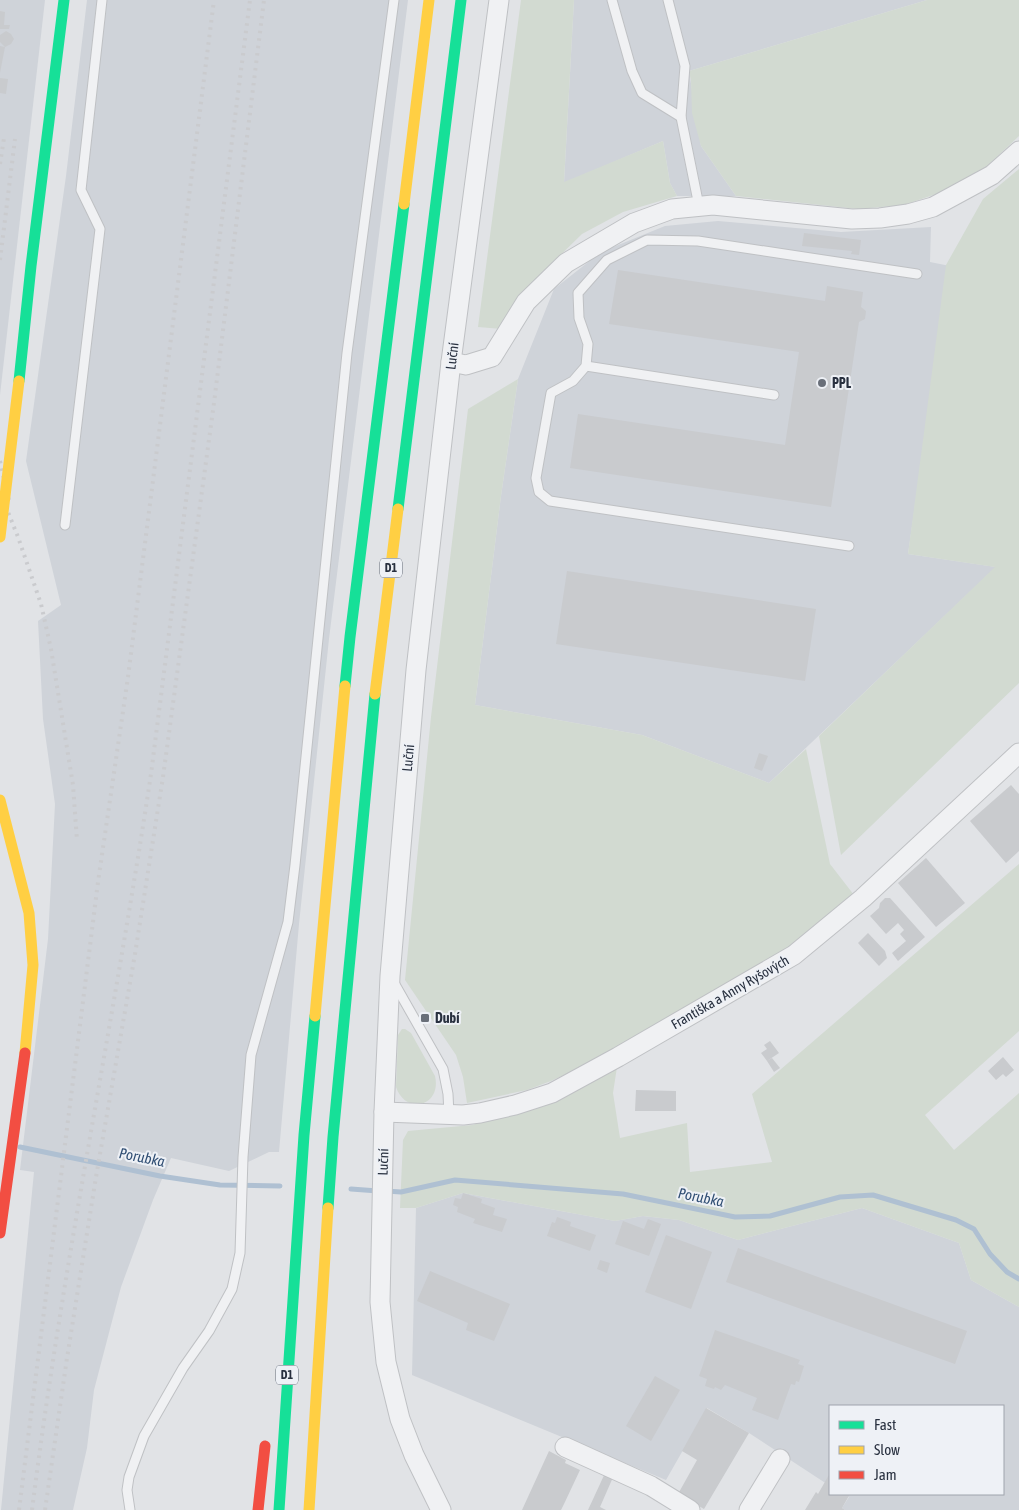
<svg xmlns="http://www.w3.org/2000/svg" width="1019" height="1510" font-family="'Asap Condensed',sans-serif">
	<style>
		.built { fill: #cfd3d9 }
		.green { fill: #d2dad1 }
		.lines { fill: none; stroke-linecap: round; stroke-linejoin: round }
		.stream { stroke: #afc0d2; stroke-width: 5 }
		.building { fill: #c9cbce }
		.lane-casing { stroke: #bfc1c4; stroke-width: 11 }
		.street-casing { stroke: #bfc1c4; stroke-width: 21 }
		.lane { stroke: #f0f1f3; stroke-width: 9 }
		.street { stroke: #f0f1f3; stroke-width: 19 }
		.fast { stroke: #16e098; stroke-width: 11 }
		.slow { stroke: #ffcf43; stroke-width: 11 }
		.jam { stroke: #f24e42; stroke-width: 11 }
		.rail { stroke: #cacbce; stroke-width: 4; stroke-dasharray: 2.5 5; stroke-linecap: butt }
		.slow-bridge { stroke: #ffcf43; stroke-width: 11 }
		.poi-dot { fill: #696f79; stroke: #eef1f6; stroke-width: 2 }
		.labels { text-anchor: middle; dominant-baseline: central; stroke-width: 4; stroke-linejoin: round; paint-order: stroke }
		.shield { fill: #eef1f6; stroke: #636a76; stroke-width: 1 }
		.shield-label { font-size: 12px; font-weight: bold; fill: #28303f }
		.street-label { font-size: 14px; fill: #28303f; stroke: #eef1f6 }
		.poi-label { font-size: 14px; font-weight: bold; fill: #28303f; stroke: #eef1f6; text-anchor: start }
		.water-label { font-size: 15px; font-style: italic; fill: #314f74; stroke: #eef1f6 }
	</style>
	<rect width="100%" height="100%" fill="#e1e3e6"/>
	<g class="built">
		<polygon points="0,0 45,0 0,395"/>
		<polygon points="87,0 408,0 329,639 299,924 279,1152 269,1152 229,1171 171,1158 153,1200 121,1287 94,1390 87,1448 73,1510 1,1510 34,1172 20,1170 48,939 55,804 43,719 38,621 61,605 26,461 66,176"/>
		<polygon points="574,0 927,0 689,71 701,146 736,196 677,196 670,183 663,141 564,183"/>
		<polygon points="718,221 841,232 931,227 930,262 950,266 908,554 996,567 769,783 642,735 475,705 501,496 518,379 554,289 601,252 665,226"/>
		<polygon points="463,1193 615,1221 643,1216 679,1220 738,1240 862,1208 959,1243 971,1280 1019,1307 1019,1510 845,1510 842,1508 849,1497 844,1494 1003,1494 1003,1406 830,1406 830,1486 749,1433 707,1408 666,1480 412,1375 416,1208"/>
	</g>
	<g class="green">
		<polygon points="521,0 574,0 564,182 663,141 670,183 677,196 623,212 582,234 538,277 502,329 478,327"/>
		<polygon points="927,0 1019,0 1019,136 986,167 939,193 904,205 858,209 736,196 701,146 692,113 691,81 689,71"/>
		<polygon points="1019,169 1019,683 841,855 819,736 995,567 908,554 946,265 983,199"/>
		<polygon points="518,379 501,496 475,705 642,735 769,783 806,749 830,864 854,895 782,956 598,1059 551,1081 527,1090 467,1103 463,1077 456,1055 405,980 431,717 468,409"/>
		<polygon points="1019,864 1019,1031 925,1115 954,1150 1019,1093 1019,1307 971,1280 959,1243 862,1208 738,1240 679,1220 643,1216 615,1221 463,1193 416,1208 400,1208 403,1140 408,1131 472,1125 545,1106 617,1067 613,1093 620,1138 687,1123 690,1172 772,1162 752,1094"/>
		<path d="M402,1029h3l6,4 24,43c7,30 -29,40 -39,11l2,-52z"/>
	</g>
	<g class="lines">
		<g class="stream">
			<polyline points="20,1147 160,1176 220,1185 280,1186"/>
			<polyline points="351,1189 378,1191"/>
			<polyline points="386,1191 401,1192 455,1180 623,1194 735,1217 770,1216 840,1197 873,1195 956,1220 974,1229 990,1254 1007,1272 1019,1279"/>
		</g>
	</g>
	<g class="building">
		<polygon points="0,11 5,12 4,25 10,25 9,29 0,29"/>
		<polygon points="6,31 11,34 14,39 11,44 5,47 0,73 0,46 5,47 0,42 0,35"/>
		<polygon points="0,78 8,79 6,94 0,93"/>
		<polygon points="804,233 861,240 859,255 851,254 852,251 802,246"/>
		<polygon points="618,270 825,301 827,286 863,292 861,307 866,311 865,319 859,322 831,507 570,468 578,414 785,445 799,352 609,324"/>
		<polygon points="567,571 816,609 805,681 556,644"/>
		<polygon points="759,753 768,756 762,771 754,768"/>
		<polygon points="1011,785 1019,794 1019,851 1006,863 970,821"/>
		<polygon points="926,858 965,903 936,927 898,883"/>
		<polygon points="885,898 890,898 925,937 898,961 892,953 906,941 900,934 904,930 898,923 886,934 870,916 879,908 880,903"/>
		<polygon points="868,933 885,951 887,958 879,966 858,943"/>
		<polygon points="770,1041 779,1053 767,1061 772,1058 780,1068 774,1072 767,1061 761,1053 767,1049 764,1045"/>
		<polygon points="1003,1057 1014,1070 1006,1077 1003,1074 996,1080 988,1071"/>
		<polygon points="636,1090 676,1091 676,1111 635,1111"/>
		<polygon points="463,1193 482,1199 481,1203 495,1208 493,1215 507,1219 502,1232 473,1223 475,1219 457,1212 458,1207 453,1205 455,1198 461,1199"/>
		<polygon points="557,1217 571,1222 570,1226 596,1235 590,1251 547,1236 552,1222 555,1223"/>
		<polygon points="648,1219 661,1224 649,1256 615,1244 623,1221 644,1229"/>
		<polygon points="666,1235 712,1252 691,1309 645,1292"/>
		<polygon points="738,1248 967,1331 955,1364 726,1282"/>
		<polygon points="600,1260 610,1263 607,1273 597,1269"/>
		<polygon points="430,1271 510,1304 494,1341 466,1330 468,1323 417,1301"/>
		<polygon points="715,1330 800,1360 798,1364 804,1366 799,1382 796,1381 795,1385 791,1384 778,1420 752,1410 757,1398 725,1385 721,1390 715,1387 714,1389 705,1386 707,1379 699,1376"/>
		<polygon points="655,1376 680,1390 651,1441 626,1426"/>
		<polygon points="706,1408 749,1433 704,1509 678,1494 697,1460 682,1451"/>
		<polygon points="549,1451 566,1460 565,1463 580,1470 564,1504 561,1510 522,1510"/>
		<polygon points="606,1471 614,1475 600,1507 606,1510 588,1510"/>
		<polygon points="830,1473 830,1494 850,1494 842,1508 845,1510 805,1510 816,1492 818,1494"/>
	</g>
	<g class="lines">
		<defs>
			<g id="lane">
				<polyline points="612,0 632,71 642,93 681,117"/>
				<polyline points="668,0 685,66 681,117 699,206"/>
				<polyline points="586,366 774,395"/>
				<polyline points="65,525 100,229 81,190 102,0"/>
				<polyline points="849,546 550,501 539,492 536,478 551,393 573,381 586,366 588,344 579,318 578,293 607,260 647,240 698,241 917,274"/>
				<polyline points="393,981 443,1069 448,1094 449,1115"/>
				<polyline points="130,1510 127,1490 129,1477 144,1436 183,1368 209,1331 232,1289 240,1253 243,1157 251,1055 288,922 295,865 347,353 394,0"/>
			</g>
			<g id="street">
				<polyline points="451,362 466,365 492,357 526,302 566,263 634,223 672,209 713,205 852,219 880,218 908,214 933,207 992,175 1019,151"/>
				<polyline points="384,1112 463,1115 480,1113 515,1105 552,1093 618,1057 794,955 863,898 1019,753"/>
				<polyline points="565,1447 651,1486 690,1510"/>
				<polyline points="441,1510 414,1455 400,1419 386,1362 380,1302 384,1112 390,976 416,670 451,362 499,0"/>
				<polyline points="749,1510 780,1459"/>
			</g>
		</defs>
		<use href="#lane" class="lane-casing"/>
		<use href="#street" class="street-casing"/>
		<use href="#lane" class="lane"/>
		<use href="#street" class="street"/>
		<g class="fast">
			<polyline points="19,381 31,266 64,0"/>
			<polyline points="398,509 461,0"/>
			<polyline points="345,686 350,637 404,204"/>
			<polyline points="328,1208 333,1137 375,694"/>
			<polyline points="279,1510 304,1135 315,1016"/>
		</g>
		<g class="slow">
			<polyline points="404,204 429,0"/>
			<polyline points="375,694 398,509"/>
			<polyline points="0,800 29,913 33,965 25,1053"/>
			<polyline points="315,1016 345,686"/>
			<polyline points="309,1510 328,1208"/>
		</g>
		<g class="jam">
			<polyline points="0,1233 25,1053"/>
			<polyline points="258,1510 265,1446"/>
		</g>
		<g class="rail">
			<polyline points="0,164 4,138"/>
			<polyline points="0,260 15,139"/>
			<polyline points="0,461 9,501"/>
			<polyline points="0,492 18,537 41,604 51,649 73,785 77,841"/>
			<polyline points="19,1510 98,882 128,677 214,0"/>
			<path d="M32,1510c31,-247 82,-490 119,-736l99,-774"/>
			<polyline points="45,1510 67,1358 96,1177 135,954 163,777 214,403 264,0"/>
		</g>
		<polyline class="slow-bridge" points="0,537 19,381"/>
	</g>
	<g class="poi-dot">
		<circle cx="822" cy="383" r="5"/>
		<rect x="420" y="1013" width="10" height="10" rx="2.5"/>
	</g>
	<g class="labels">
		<g class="shield">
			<rect x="380" y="558.5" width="22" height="19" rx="4"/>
			<rect x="276" y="1365.5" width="22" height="19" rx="4"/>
		</g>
		<g class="shield-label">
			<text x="391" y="568">D1</text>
			<text x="287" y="1375">D1</text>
		</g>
		<g class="street-label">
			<text transform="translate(452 356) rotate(-83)">Luční</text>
			<text transform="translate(408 758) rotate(-85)">Luční</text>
			<text transform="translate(730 992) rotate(-30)">Františka a Anny Ryšových</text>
			<text transform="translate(383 1162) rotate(-88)">Luční</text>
		</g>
		<g class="poi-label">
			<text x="832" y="383">PPL</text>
			<text x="435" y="1018">Dubí</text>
		</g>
		<g class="water-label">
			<text transform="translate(142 1157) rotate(11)">Porubka</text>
			<text transform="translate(701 1197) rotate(11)">Porubka</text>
		</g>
	</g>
	<rect x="829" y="1405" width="175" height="90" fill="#eef1f6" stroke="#9fa4ad"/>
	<rect x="839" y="1421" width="25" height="8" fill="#16e098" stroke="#9fa4ad"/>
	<text x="874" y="1430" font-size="15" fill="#28303f">Fast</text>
	<rect x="839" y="1446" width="25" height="8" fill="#ffcf43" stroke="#9fa4ad"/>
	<text x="874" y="1455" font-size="15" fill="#28303f">Slow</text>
	<rect x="839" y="1471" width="25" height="8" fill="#f24e42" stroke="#9fa4ad"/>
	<text x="874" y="1480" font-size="15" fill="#28303f">Jam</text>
</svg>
